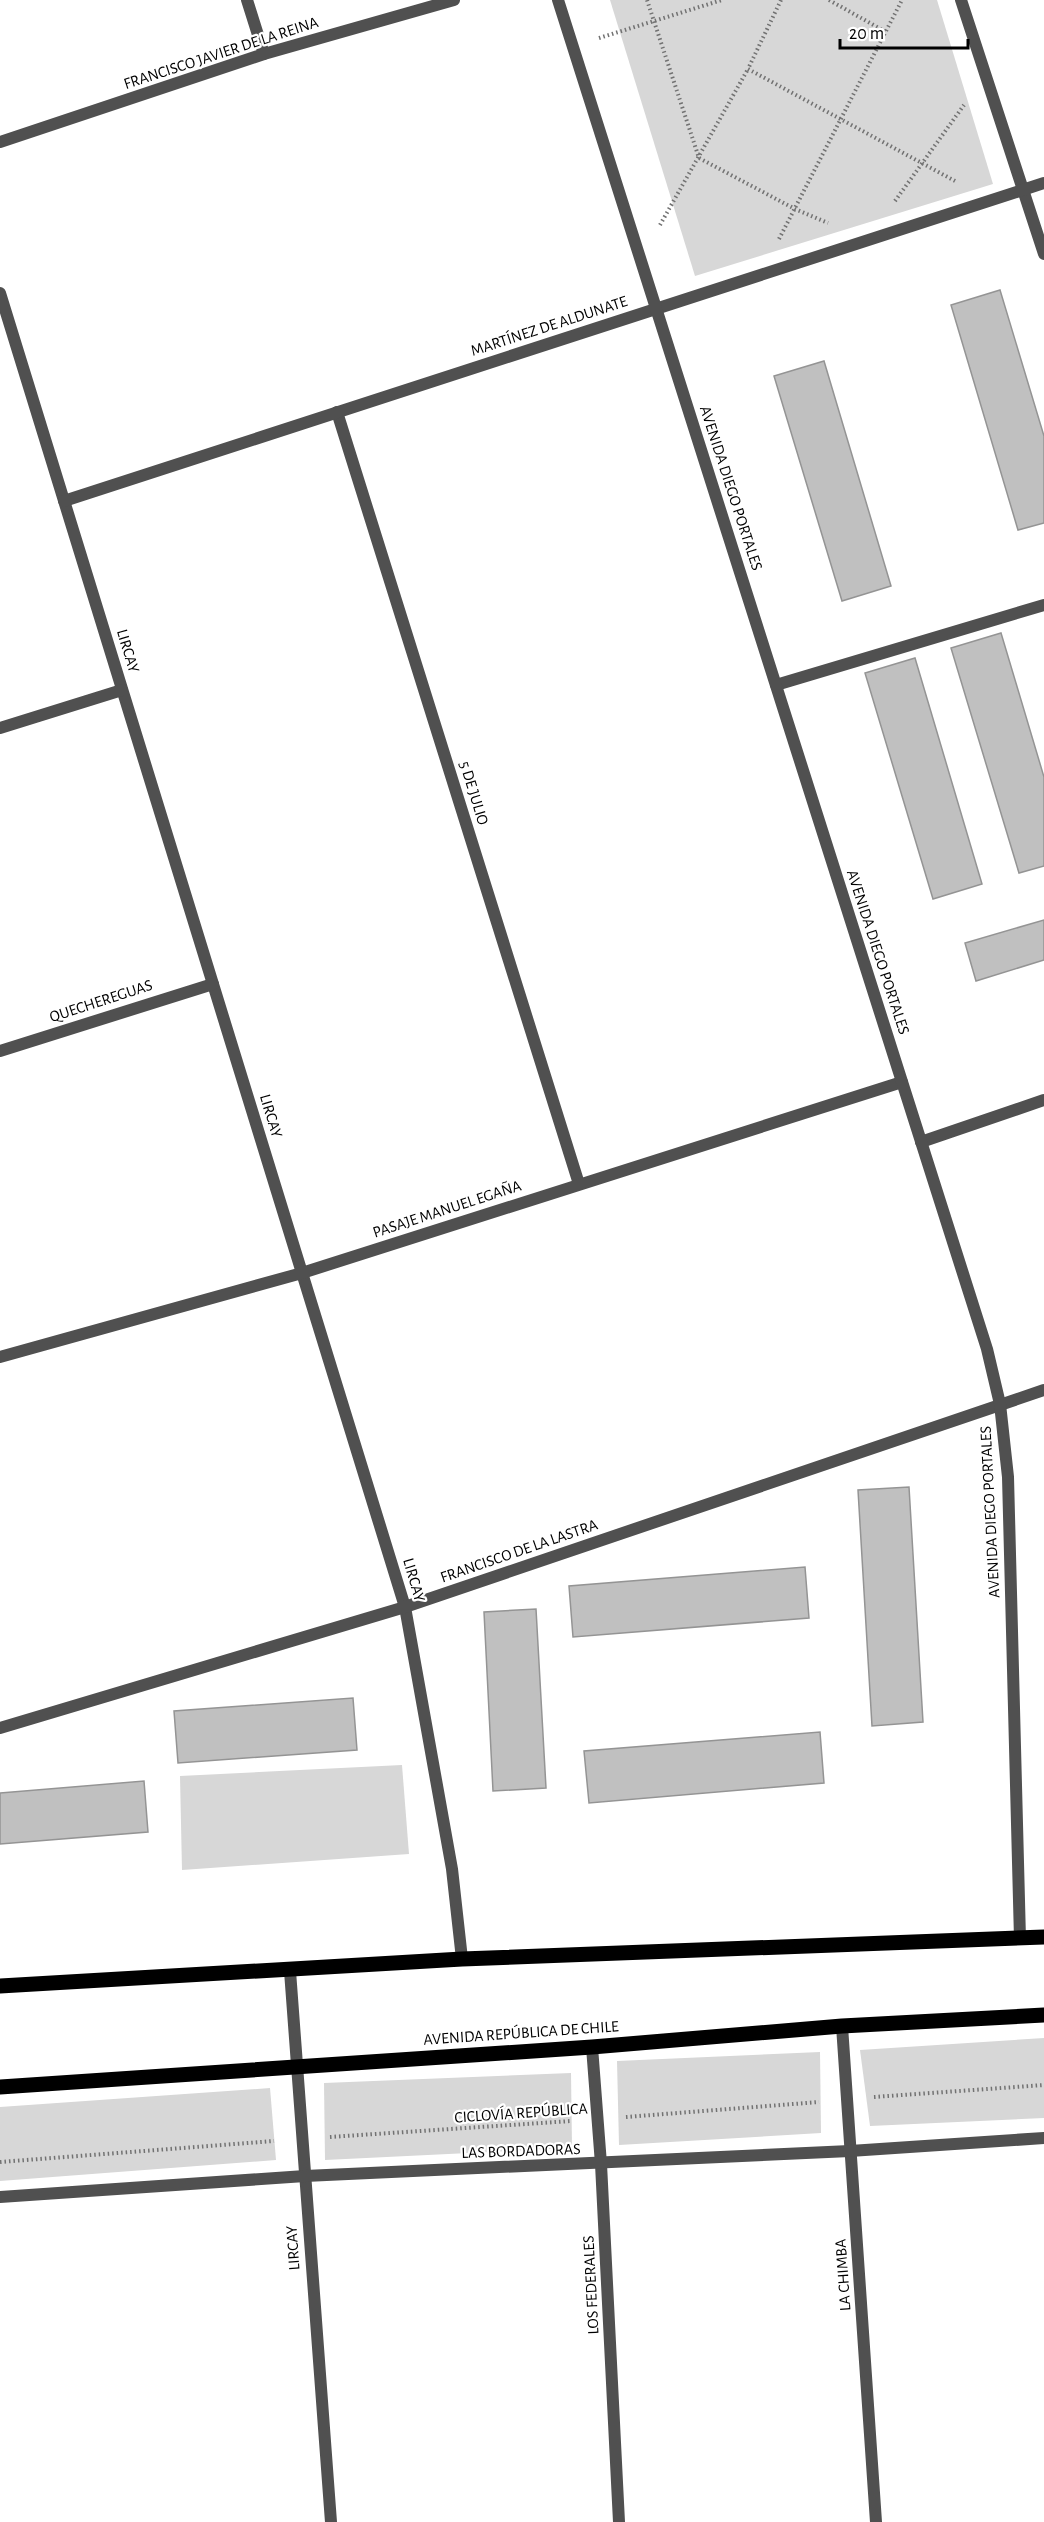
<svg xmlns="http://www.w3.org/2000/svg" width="1044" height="2522" font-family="'Alegreya Sans',sans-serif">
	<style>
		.green { fill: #d7d7d7 }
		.building { fill: #c0c0c0; stroke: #949494; stroke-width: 1.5 }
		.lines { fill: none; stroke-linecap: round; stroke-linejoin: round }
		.path { stroke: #727272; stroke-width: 4; stroke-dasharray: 1.5 3; stroke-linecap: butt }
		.minor { stroke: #505050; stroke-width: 12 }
		.tertiary { stroke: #505050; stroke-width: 12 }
		.primary { stroke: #000; stroke-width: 15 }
		.labels { text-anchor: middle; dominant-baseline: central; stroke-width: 4.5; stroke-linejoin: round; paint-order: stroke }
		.street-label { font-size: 16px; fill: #000; stroke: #fff }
	</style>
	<rect width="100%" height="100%" fill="#fff"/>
	<g class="green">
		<polygon points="610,0 937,0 993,184 695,276"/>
		<polygon points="402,1765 409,1854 182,1870 180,1776"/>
		<polygon points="1044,2038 1044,2118 870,2126 860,2050"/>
		<polygon points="820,2052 821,2133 619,2145 617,2061"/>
		<polygon points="571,2073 572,2148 325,2160 324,2083"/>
		<polygon points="270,2088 276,2160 0,2181 0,2107"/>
	</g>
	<g class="building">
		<polygon points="1000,290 1044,436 1044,523 1018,530 951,305"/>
		<polygon points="824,361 891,586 842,601 774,376"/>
		<polygon points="1001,633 1044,777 1044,866 1019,873 951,648"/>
		<polygon points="915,658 982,884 933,899 865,673"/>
		<polygon points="1044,920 1044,960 976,981 965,943"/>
		<polygon points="909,1487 923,1722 872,1726 858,1490"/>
		<polygon points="805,1567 809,1618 573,1637 569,1586"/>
		<polygon points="536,1609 546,1788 493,1791 484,1612"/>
		<polygon points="353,1698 357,1750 178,1763 174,1711"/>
		<polygon points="820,1732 824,1783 589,1803 584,1751"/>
		<polygon points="144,1781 148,1832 0,1844 0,1793"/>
	</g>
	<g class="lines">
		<g class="path">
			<polyline points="647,0 699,158 795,209 828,223"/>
			<polyline points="781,0 748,69 955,181"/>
			<polyline points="829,0 886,32"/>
			<polyline points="599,38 722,0"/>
			<polyline points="895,201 964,105"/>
			<polyline points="660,225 748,69"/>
			<polyline points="779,239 902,0"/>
			<polyline points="874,2097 1044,2085"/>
			<polyline points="626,2117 819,2102"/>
			<polyline points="330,2137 571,2121"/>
			<polyline points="0,2162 274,2141"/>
		</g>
		<g class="minor">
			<polyline points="247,0 264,54"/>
			<polyline points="961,0 1044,254"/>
			<polyline points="0,142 264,54 454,0"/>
			<polyline points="0,293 405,1607 452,1869 462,1959"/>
			<polyline points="337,412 579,1184"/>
			<polyline points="64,501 1044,183"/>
			<polyline points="776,685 1044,605"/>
			<polyline points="0,728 122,690"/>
			<polyline points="0,1051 213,984"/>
			<polyline points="921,1142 1044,1100"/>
			<polyline points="0,1357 302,1273 902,1082"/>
			<polyline points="0,1728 405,1607 1044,1390"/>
			<polyline points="290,1971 331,2522"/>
			<polyline points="842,2026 876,2522"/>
			<polyline points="592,2047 601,2164 619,2522"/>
			<polyline points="0,2197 305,2176 850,2151 1044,2138"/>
		</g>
		<polyline class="tertiary" points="558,0 987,1349 1000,1404 1008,1477 1020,1939"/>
		<g class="primary">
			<polyline points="0,1986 462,1959 1044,1937"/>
			<polyline points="0,2087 592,2047 842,2026 1044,2015"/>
		</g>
	</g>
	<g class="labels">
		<g class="street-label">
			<text transform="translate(221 53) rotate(-18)">FRANCISCO JAVIER DE LA REINA</text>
			<text transform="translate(549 326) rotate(-18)">MARTÍNEZ DE ALDUNATE</text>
			<text transform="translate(731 488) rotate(72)">AVENIDA DIEGO PORTALES</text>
			<text transform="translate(128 651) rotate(73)">LIRCAY</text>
			<text transform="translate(474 793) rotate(73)">5 DE JULIO</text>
			<text transform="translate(878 952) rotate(72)">AVENIDA DIEGO PORTALES</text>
			<text transform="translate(101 1001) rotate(-18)">QUECHEREGUAS</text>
			<text transform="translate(271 1116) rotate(73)">LIRCAY</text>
			<text transform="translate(447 1209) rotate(-18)">PASAJE MANUEL EGAÑA</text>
			<text transform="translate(990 1512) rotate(-93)">AVENIDA DIEGO PORTALES</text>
			<text transform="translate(519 1551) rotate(-19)">FRANCISCO DE LA LASTRA</text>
			<text transform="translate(414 1580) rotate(74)">LIRCAY</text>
			<text transform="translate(521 2033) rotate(-4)">AVENIDA REPÚBLICA DE CHILE</text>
			<text transform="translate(521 2113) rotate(-4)">CICLOVÍA REPÚBLICA</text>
			<text transform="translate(521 2151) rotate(-2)">LAS BORDADORAS</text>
			<text transform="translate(293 2248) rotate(-94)">LIRCAY</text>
			<text transform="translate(843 2275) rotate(-94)">LA CHIMBA</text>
			<text transform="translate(591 2285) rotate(-93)">LOS FEDERALES</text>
		</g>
	</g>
	<path d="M840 39v9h128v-9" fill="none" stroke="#000000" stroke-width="3"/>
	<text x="849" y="39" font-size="18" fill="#000000" stroke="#ffffff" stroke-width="4.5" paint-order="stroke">20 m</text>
</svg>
